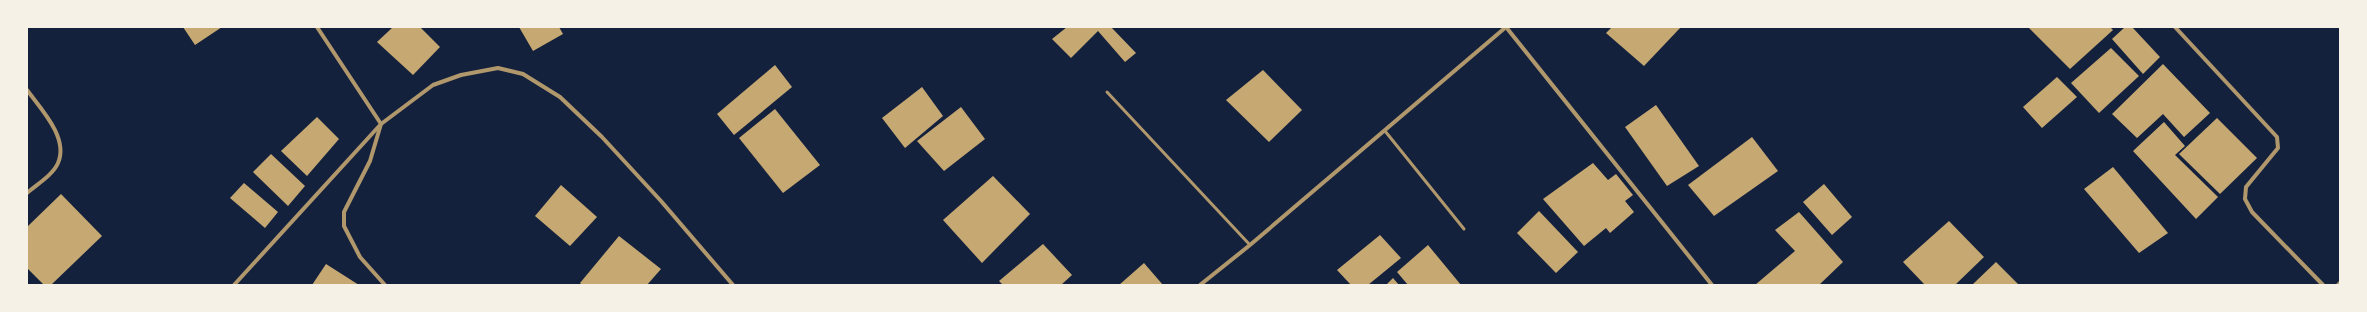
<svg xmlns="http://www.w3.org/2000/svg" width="2367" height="312" font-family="'PT Serif',serif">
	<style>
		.building { fill: #c6a872 }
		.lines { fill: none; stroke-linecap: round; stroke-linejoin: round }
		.service { stroke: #b1986c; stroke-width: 3 }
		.minor { stroke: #b1986c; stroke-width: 4 }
	</style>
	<rect width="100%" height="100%" fill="#14213d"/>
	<g class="building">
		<polygon points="183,27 222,27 195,45"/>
		<polygon points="393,27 420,27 440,47 413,75 377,42"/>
		<polygon points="519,27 559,27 563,34 533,51"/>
		<polygon points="1067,27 1111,27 1136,53 1125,62 1098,31 1071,58 1052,39"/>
		<polygon points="1612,27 1681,27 1644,66 1606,33"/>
		<polygon points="2028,27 2110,27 2113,30 2070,69"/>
		<polygon points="2125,27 2132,27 2160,57 2143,74 2112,39"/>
		<polygon points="2111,48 2139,76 2099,113 2071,83"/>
		<polygon points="2163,64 2210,113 2184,137 2163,114 2137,138 2112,114"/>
		<polygon points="775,65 792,87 734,135 717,114"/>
		<polygon points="1263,70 1302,110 1269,142 1226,100"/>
		<polygon points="2057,77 2077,97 2042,128 2023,107"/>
		<polygon points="922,87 943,116 905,148 882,118"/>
		<polygon points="1656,105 1699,166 1667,186 1625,127"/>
		<polygon points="961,107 985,139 944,171 917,141"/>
		<polygon points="775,109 820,165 783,193 739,138"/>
		<polygon points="317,117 339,139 307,176 281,151"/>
		<polygon points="2217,118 2257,158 2220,194 2179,154"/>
		<polygon points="2164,122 2185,146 2175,155 2218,197 2196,219 2133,151"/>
		<polygon points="1752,137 1778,171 1714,216 1688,185"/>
		<polygon points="271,154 305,186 288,206 253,172"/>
		<polygon points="1593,163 1608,180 1616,174 1633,195 1625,201 1634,212 1610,233 1606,228 1584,246 1543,199"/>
		<polygon points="2113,167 2168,233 2139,253 2084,189"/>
		<polygon points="993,176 1030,214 982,263 943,220"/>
		<polygon points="244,183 278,212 265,228 230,198"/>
		<polygon points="1824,184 1852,217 1832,235 1803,202"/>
		<polygon points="561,185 597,217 570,246 535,216"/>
		<polygon points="61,194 102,236 51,285 44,285 27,268 27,227"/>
		<polygon points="1539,211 1578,252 1556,273 1517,233"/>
		<polygon points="1799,212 1843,262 1819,285 1755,285 1795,251 1775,230"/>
		<polygon points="1949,221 1984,257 1955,285 1925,285 1903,262"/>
		<polygon points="1380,235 1401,258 1368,285 1351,285 1337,270"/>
		<polygon points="619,236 661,269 647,285 582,285 580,283"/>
		<polygon points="1043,244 1072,275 1061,285 1003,285 999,281"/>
		<polygon points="1428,245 1461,285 1408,285 1397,272"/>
		<polygon points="1996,262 2019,285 1972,285"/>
		<polygon points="1144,263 1163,285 1119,285"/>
		<polygon points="326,264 359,285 312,285"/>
		<polygon points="1393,278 1399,285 1386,285"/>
	</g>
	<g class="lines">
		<g class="service">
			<polyline points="1107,92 1250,245"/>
			<polyline points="1385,131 1464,229"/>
		</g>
		<g class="minor">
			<polyline points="1506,27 1712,285"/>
			<polyline points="2175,27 2277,137 2278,148 2246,187 2245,199 2252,212 2323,285"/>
			<path d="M27,90c14,19 42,48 31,73 -5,12 -22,22 -31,30"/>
			<polyline points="234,285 381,124 317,27"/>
			<polyline points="385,285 360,257 344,226 344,212 370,161 381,124 433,85 461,75 498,68 523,74 560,97 602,137 661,201 733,285"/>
			<polyline points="1200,285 1250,245 1506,27"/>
			<polyline points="2338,285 2340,283"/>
		</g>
	</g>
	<rect width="2367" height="312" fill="none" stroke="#f6f1e7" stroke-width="56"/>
</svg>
